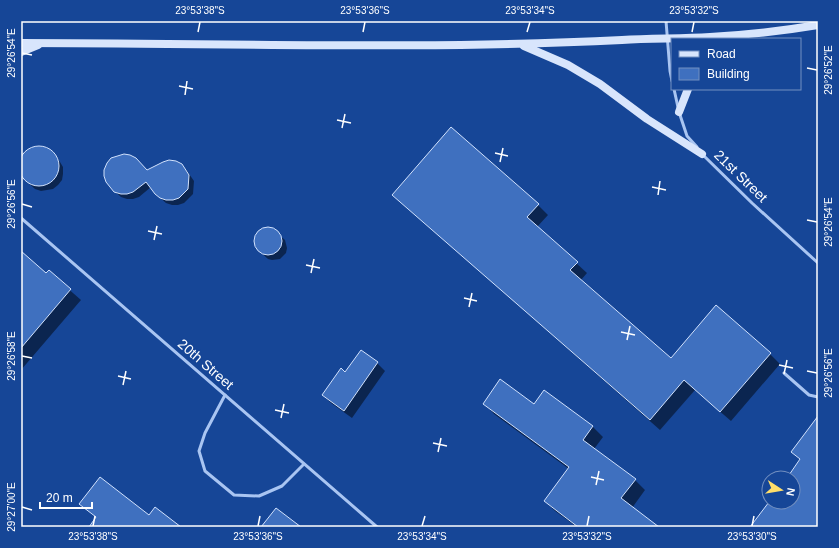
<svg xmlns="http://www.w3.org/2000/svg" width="839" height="548" font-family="Helvetica,sans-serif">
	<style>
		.shadow { fill: #0007 }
		.building { fill: #3f70bf; stroke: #d1e1fc }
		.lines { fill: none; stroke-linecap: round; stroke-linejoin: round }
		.service { stroke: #a9c5f2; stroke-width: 3 }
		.secondary { stroke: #d8e5fc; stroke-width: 8 }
		.ticks { fill: none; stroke: #fff; stroke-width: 1.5 }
		.labels { text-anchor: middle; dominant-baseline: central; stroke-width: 3; stroke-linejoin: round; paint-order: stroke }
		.street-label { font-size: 14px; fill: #fff; stroke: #164697 }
		.neatline { fill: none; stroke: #fff; stroke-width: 1.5 }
		.ticks-label { font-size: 10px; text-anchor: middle; fill: #fff }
	</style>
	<rect width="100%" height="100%" fill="#164697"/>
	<g class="shadow">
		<polygon points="38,147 45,148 50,151 60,162 63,167 63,174 62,180 58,185 53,189 41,191 35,189 24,179 21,174 21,159 22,156 26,151 32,148"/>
		<polygon points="181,165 187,171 194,181 193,194 184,203 178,205 172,205 166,203 156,194 151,187 139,197 133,199 127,199 121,197 110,187 105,176 147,171"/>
		<polygon points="394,195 538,205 548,215 537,227 587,273 581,280 671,359 770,354 780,364 731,421 695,390 660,430"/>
		<polygon points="263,229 272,229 285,240 287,248 286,253 280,259 272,260 268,259 256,248 255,239 256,235"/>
		<polygon points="21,253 46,275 49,272 81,300 21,370"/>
		<polygon points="361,351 377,363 385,371 352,418 331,403 323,395 346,373"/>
		<polygon points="545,392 593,427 603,437 594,449 635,480 645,490 632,508 657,527 577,527 555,511 545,501 569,469 494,414 484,403 535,405"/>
	</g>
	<g class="building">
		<polygon points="451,127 539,204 527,217 578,262 570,270 671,358 716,305 771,353 720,412 684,380 650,420 392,195"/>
		<circle cx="39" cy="166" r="20"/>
		<polygon points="124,154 130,155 136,158 147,170 163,162 169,160 176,161 182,164 189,175 188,189 179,198 173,200 166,200 160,198 155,194 146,182 133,192 127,194 121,194 114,192 106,182 104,176 104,170 107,163 111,158"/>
		<circle cx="268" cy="241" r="14"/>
		<polygon points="21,251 46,273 49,270 71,289 21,348"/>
		<polygon points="361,350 378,362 344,411 322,395 341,368 345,372"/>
		<polygon points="500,379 534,404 544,390 593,426 583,440 636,479 621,498 659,527 578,527 544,501 569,467 483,404"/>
		<polygon points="818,416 818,527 750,527 769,502 793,502 793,478 787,478 800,459 791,452"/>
		<polygon points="100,477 149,515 155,507 181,527 89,527 96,517 79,504"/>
		<polygon points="276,508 301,527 261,527"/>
	</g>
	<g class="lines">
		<g class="service">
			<polyline points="666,21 670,71 672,81"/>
			<polyline points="674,89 679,112 687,136 697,147"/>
			<polyline points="703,155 752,203 818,263"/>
			<polyline points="21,218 377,527"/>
			<polyline points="784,373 809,395 818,397"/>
			<polyline points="225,395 205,433 199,451 205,471 234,495 259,496 282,486 304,464"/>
		</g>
		<g class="secondary">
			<path d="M21,43c200,0 401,7 601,-3 30,-2 59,-1 88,-3 36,-2 72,-6 108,-12"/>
			<polyline points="524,46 568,65 600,84 647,119 702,154"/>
			<polyline points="21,52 38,45"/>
			<polyline points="679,112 688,89"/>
		</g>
	</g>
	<path class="ticks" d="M198,32l2,-10M363,32l2,-10M527,32l3,-10M692,32l2,-10M22,53l10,2M807,68l10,2M179,86l14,3M185,95l2,-14M337,120l14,3M342,128l3,-14M495,153l13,3M500,162l3,-14M652,187l14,3M658,195l2,-14M22,204l10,3M807,220l10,2M148,231l14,3M154,240l3,-14M306,265l14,3M311,273l3,-14M464,298l13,3M469,307l3,-14M621,332l14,3M627,340l3,-14M22,356l10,2M779,365l14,3M807,371l10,2M784,374l3,-14M118,376l13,3M123,385l3,-14M275,410l14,3M281,418l3,-14M433,443l14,3M438,452l3,-14M591,477l13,3M596,485l3,-14M22,507l10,3M93,526l2,-10M258,526l2,-10M422,526l3,-10M587,526l2,-10M752,526l2,-10"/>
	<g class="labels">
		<g class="street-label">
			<text transform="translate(741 176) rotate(44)">21st Street</text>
			<text transform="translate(206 364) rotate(41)">20th Street</text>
		</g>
	</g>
	<rect width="839" height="548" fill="none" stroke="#164697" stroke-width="44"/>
	<rect x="671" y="38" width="130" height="52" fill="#164697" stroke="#7390c1"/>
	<rect x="679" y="51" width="20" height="6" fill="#d8e5fc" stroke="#7390c1"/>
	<text x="707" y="58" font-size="12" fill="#ffffff">Road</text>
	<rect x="679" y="68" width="20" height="12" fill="#3f70bf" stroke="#7390c1"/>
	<text x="707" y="78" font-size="12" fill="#ffffff">Building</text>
	<g transform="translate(781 490) rotate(102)"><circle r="19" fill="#164697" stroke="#7390c1"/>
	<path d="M0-3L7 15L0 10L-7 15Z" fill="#ffde6a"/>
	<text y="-6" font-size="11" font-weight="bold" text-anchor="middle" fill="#ffffff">N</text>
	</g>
	<path d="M40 502v6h52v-6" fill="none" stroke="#ffffff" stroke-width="2"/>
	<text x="46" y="502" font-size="12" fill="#ffffff" stroke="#164697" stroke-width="3" paint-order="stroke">20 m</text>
	<rect x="22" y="22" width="795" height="504" class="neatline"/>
	<g class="ticks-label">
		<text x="200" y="14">23°53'38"S</text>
		<text x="365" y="14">23°53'36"S</text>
		<text x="530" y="14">23°53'34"S</text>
		<text x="694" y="14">23°53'32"S</text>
		<text transform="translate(11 53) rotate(-90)" y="4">29°26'54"E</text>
		<text transform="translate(828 70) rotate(-90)" y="4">29°26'52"E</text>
		<text transform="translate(11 204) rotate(-90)" y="4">29°26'56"E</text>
		<text transform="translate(828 222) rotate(-90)" y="4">29°26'54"E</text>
		<text transform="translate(11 356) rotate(-90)" y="4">29°26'58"E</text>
		<text transform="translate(828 373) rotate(-90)" y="4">29°26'56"E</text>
		<text transform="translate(11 507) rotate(-90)" y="4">29°27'00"E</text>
		<text x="93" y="540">23°53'38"S</text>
		<text x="258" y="540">23°53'36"S</text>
		<text x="422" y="540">23°53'34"S</text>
		<text x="587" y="540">23°53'32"S</text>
		<text x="752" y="540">23°53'30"S</text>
	</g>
</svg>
